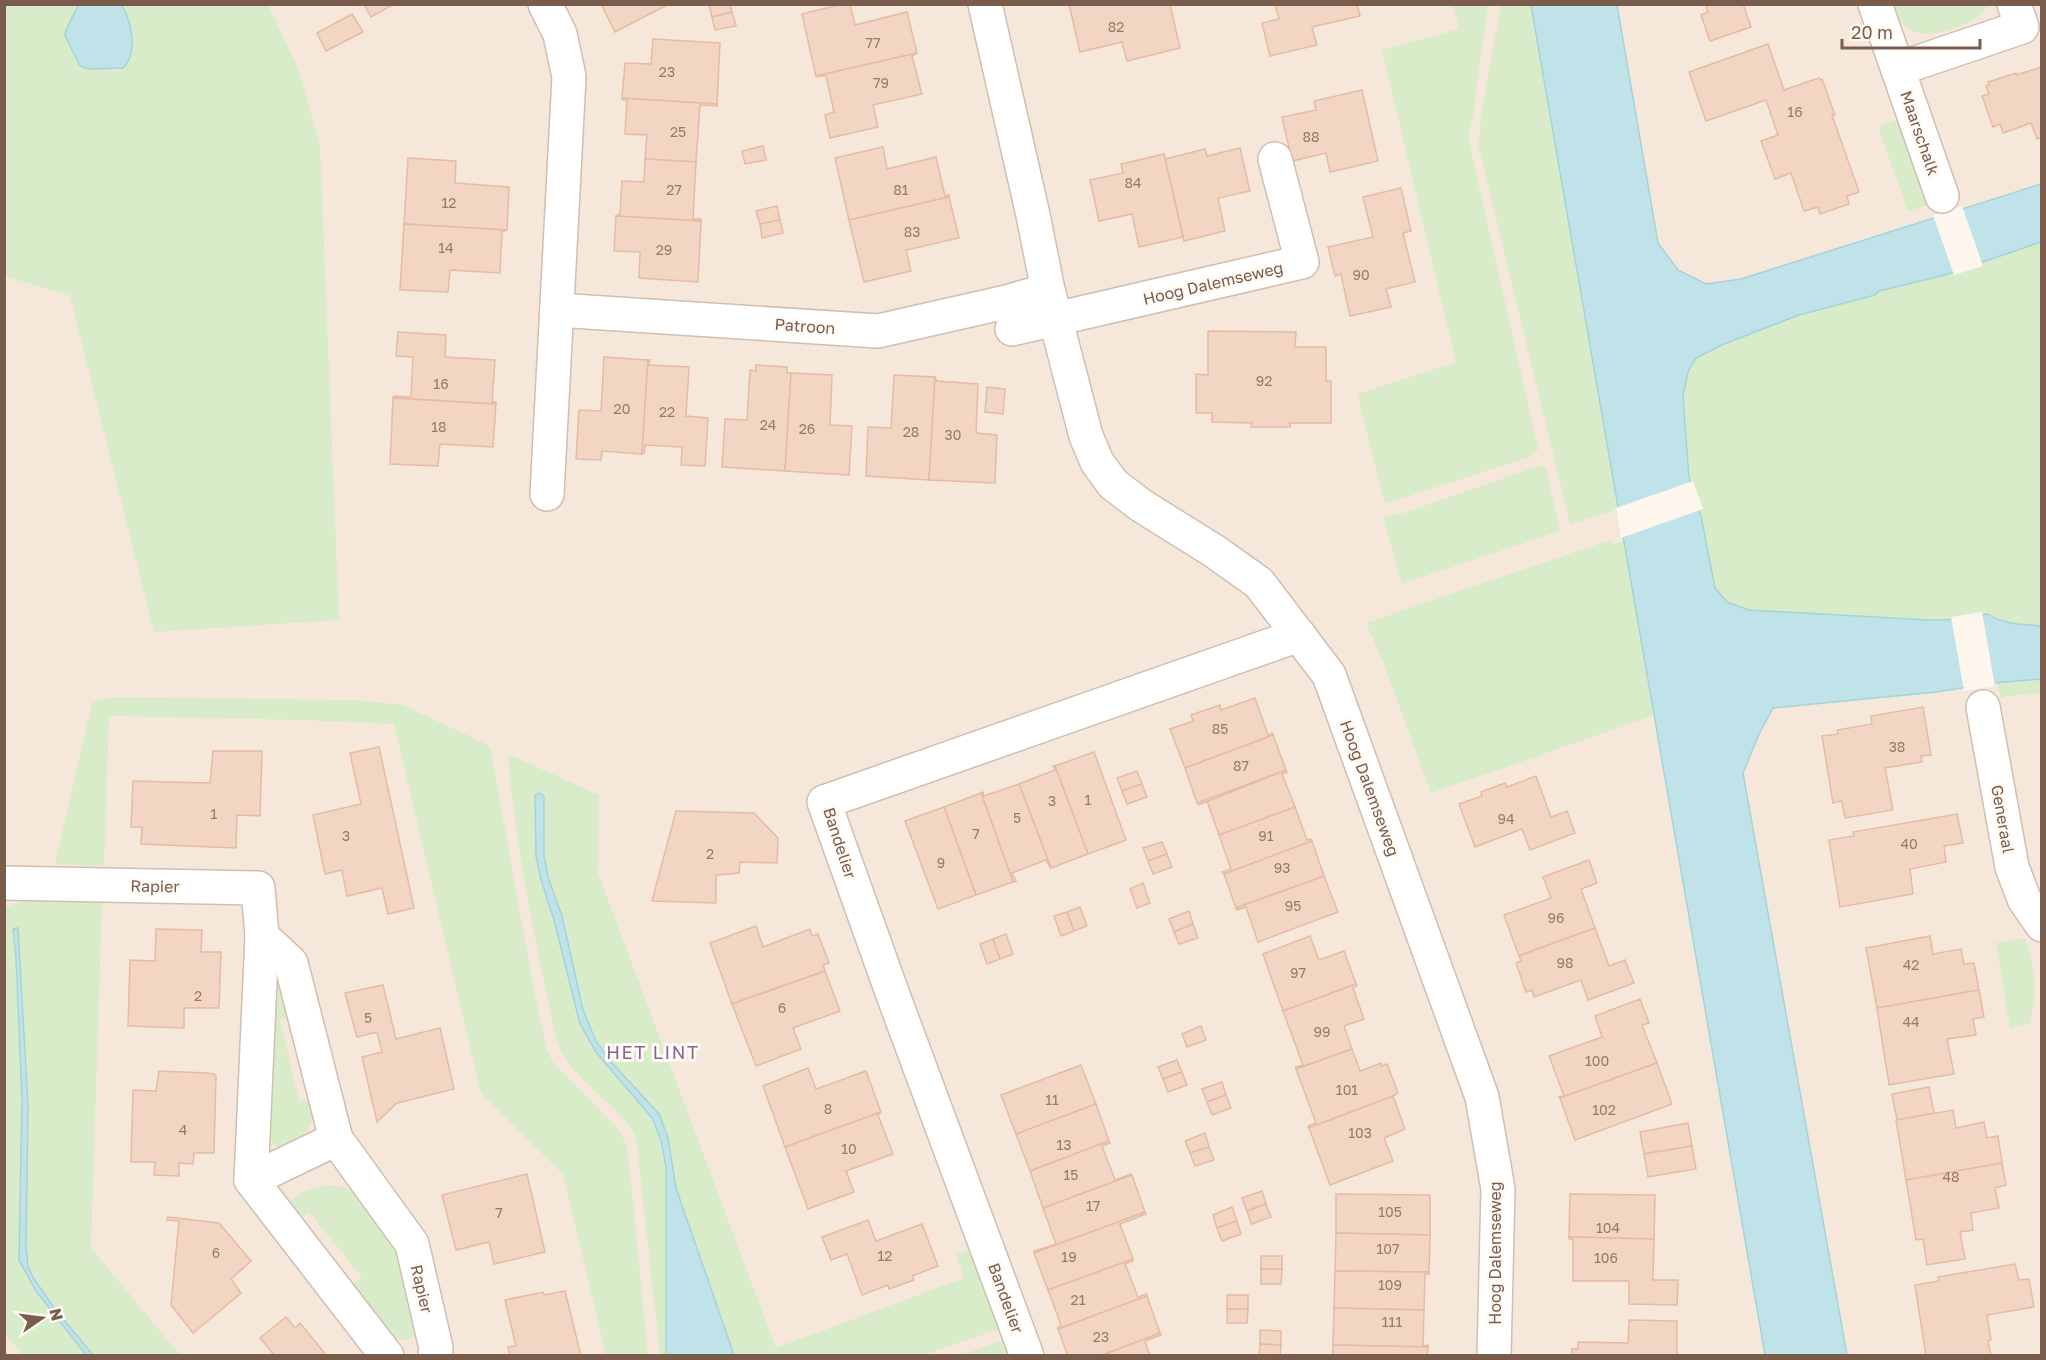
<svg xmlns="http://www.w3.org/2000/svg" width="2046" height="1360" font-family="'Golos Text',sans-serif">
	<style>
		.residential { fill: #f5e8da }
		.green { fill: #d8ecc9 }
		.water { fill: #bfe3e8; stroke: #a5d3da; stroke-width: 1.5 }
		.pier { fill: #fdf6ec }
		.building { fill: #f3d5c3; stroke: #e6bba3; stroke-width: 1.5 }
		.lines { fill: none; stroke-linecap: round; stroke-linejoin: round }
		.street-casing { stroke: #d1beb0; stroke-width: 36 }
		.street { stroke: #fff; stroke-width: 33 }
		.labels { text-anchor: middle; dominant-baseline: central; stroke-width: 6; stroke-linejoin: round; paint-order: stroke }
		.number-label { font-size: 14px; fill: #987a6a }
		.street-label { font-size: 16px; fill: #7a5c4d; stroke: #fffaf3 }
		.neighbourhood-label { font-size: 18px; letter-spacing: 1.5px; fill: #846695; stroke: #fffaf3 }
	</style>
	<rect width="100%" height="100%" fill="#fdf6ec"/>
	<rect class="residential" x="5" y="5" width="2036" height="1350"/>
	<g class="green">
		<polygon points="4,5 268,5 298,68 320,146 339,620 154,632 70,296 5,276"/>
		<polygon points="1453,5 1488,5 1473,115 1468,137 1538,449 1533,456 1385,504 1357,394 1456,362 1382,50 1459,29"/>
		<polygon points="1501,5 1531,5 1574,252 1623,506 1608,513 1570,524 1478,144 1483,104"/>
		<path d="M1892,5h96c-7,14 -19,18 -34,23 -29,11 -51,8 -62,-23z"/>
		<polygon points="1897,120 1922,190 1932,204 1908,211 1878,127"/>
		<path d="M2041,242v384c-19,-2 -37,-1 -53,-12l-43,6h-16l-180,-10 -22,-8 -12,-13 -14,-73 -12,-39 -6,-80 5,-25 8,-14 28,-14 75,-29 76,-20 4,-4 66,-16z"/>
		<polygon points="1539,466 1546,468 1560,531 1402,584 1383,517 1403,513"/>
		<polygon points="1610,540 1612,544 1625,540 1653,716 1431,793 1383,662 1366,623"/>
		<polygon points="2041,679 2041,693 2000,697 1997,683"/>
		<polygon points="112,697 355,700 403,705 490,746 533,985 547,1051 553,1062 616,1127 624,1139 628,1151 648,1355 606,1355 563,1174 481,1093 394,724 302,720 109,716 104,866 55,864 92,703"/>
		<path d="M508,754l91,41 -1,78 178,475 188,-70 -8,-24 15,-5 28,80 -76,26h-191l1,-3 -57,-164 -8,-50 -9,-24 -47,-51 -16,-23 -13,-30 -21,-94 -14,-39 -4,-21v-60l-3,84 55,172 56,66 9,22 5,27v188h-6l-24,-218c-5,-7 -9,-14 -14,-20 -22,-24 -53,-44 -65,-75 -21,-95 -41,-191 -49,-288z"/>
		<polygon points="33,898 102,900 91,1248 180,1355 93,1355 55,1309 34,1279 28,1267 26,1245 28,1105 18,928 16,973 22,1099 22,1148 19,1260 54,1316 86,1355 23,1355 5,1333 5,907"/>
		<path d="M2025,938c10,29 13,56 4,86l-19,4 -14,-85z"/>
		<path d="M280,985l13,30 -13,5 19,81 15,-2c0,4 1,10 0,14 -2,15 -18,32 -31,37l-10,-5 -2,-8 4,-147z"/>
		<path d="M333,1185l17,4 12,7 32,38 22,98 -9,9 -13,-3 -42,-52 10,-9 -53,-65 -12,8 -7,-15 1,-4c12,-12 25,-15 42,-16z"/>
		<polygon points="1004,1340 1009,1356 958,1356"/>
	</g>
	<g class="water">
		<path d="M78,5h44c9,17 17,47 1,63l-36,1 -7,-3 -15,-30c0,-8 10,-22 13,-31z"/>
		<path d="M1531,5h86l41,238 20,27 28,14 35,-5 300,-95v58l-96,33 -66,16 -4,4 -76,20 -75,29 -28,14 -8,14 -5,25 6,80 12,39 14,72 12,14 22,8 180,10h16l43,-6c16,11 35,10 53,12v53l-47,4 -58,9 -163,16 -14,26 -16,39 104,582h-82z"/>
		<polygon points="540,793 544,796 544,856 548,877 562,916 583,1010 596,1041 612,1063 659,1114 668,1138 676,1188 733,1352 732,1355 666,1355 666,1167 661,1140 652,1118 596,1052 580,1024 554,920 541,880 536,856 535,795"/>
		<polygon points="18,928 28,1105 26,1245 28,1267 34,1279 55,1309 93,1355 86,1355 36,1291 19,1260 22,1099 16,958 13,929"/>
	</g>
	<g class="pier">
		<polygon points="1962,206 1983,266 1954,275 1933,215"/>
		<polygon points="1693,481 1703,509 1621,538 1616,508"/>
		<polygon points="1982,612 1995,686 1964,691 1951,617"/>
	</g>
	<g class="building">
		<polygon points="364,4 394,4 371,17"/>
		<polygon points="601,4 669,4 615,32"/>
		<polygon points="709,4 730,4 732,12 712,17"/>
		<polygon points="842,4 850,4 855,25 907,12 917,53 816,76 802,14"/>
		<polygon points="1069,4 1170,4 1180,48 1127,61 1122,42 1080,52"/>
		<polygon points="1275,4 1357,4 1360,16 1312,27 1317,45 1270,56 1262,23 1279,19"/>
		<polygon points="1705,4 1743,4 1751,27 1710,41 1701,15 1708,12"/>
		<polygon points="732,12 736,26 715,30 712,17"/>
		<polygon points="352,14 363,32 326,51 317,33"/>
		<polygon points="653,39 720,43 717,104 622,98 625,63 651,64"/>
		<polygon points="1768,44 1784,90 1819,78 1820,80 1822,79 1835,115 1832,115 1859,192 1847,196 1849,204 1820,214 1818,207 1804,211 1791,173 1775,179 1761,141 1778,135 1766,100 1706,121 1689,72"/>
		<polygon points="917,53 912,56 922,94 873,105 878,127 830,138 825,115 834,112 826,76 816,76"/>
		<polygon points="2042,67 2042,137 2037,139 2031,123 2003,133 2000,124 1993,127 1982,96 1989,94 1986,86 1989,85 1988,82 2016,73 2016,75"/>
		<polygon points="1362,90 1378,161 1330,172 1326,153 1292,161 1282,117 1316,110 1314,101"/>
		<polygon points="622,98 717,104 717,106 700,105 696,162 645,159 647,135 625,134 627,100 623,100"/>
		<polygon points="763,146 766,160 745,164 742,151"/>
		<polygon points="883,147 887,169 936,157 945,196 949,195 949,197 849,220 835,158"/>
		<polygon points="1240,148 1250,191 1218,198 1225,231 1184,241 1165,159 1205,149 1207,156"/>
		<polygon points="1164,154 1183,237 1139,247 1132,214 1099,221 1090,180 1123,173 1121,164"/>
		<polygon points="408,158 456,161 455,183 509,187 507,230 404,224"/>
		<polygon points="645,159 696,162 693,219 701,219 701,221 616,216 620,214 622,181 644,182"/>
		<polygon points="1401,188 1411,231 1403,233 1415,282 1386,289 1391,307 1350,316 1341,274 1335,276 1328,247 1373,237 1363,197"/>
		<polygon points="949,197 959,238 906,250 911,271 864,282 849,220"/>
		<polygon points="777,206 780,220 760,224 756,211"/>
		<polygon points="616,216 701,221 698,282 639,278 640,252 614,251"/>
		<polygon points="780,220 783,233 762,238 760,224"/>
		<polygon points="404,224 507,230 502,232 500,273 450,270 448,292 400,290"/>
		<polygon points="1208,331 1296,332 1295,347 1326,347 1326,381 1331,381 1331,423 1290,423 1290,427 1251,427 1252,423 1212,422 1212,413 1196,413 1196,374 1208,375"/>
		<polygon points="398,332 446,335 445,357 495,360 492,402 496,402 496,404 393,398 394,396 411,397 413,357 396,356"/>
		<polygon points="604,357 648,360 642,454 602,451 601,460 576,459 579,410 601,411"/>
		<polygon points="648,360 650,360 649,365 689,367 686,416 708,418 705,466 681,465 682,447 645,445 644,453 642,454"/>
		<polygon points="756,365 787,367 787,373 791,373 785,471 722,467 725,419 747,420 750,370 756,371"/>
		<polygon points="791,373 832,375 830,425 852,426 849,475 785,471"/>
		<polygon points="894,375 935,377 929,480 866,476 868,427 891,428"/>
		<polygon points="935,377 937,381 978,384 976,433 997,435 995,483 929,480"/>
		<polygon points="987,387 1005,389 1003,414 985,412"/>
		<polygon points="393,398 496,404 493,447 440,444 438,466 390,464"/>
		<polygon points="1255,698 1268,735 1272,733 1273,735 1185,768 1170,729 1193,721 1191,715 1220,705 1221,710"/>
		<polygon points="1923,707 1931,755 1921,756 1922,762 1885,768 1893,810 1845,818 1842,801 1833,803 1822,736 1838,734 1837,730 1872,724 1871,716"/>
		<polygon points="1273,735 1286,770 1197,803 1185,768"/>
		<polygon points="379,747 414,908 388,914 382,888 347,896 342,870 325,874 313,815 361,804 350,753"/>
		<polygon points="213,751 262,751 260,816 237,815 236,848 141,844 142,827 131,827 133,781 210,783"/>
		<polygon points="1094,752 1126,840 1088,854 1055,766"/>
		<polygon points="1053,766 1055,766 1088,854 1051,868 1019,784 1055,770"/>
		<polygon points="1286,770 1287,772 1282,774 1295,807 1219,835 1207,801 1198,805"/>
		<polygon points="1137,771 1142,784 1122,791 1117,778"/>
		<polygon points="1536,776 1551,817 1567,811 1575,833 1530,850 1522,829 1475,847 1459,804 1482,796 1481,792 1505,783 1507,787"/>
		<polygon points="1019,784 1051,868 1046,860 1012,873 1016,881 1013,882 981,793 983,792 984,796"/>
		<polygon points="1142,784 1147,797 1127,804 1122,791"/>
		<polygon points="981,793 1013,882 976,895 944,807"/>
		<polygon points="944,807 976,895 938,909 905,821"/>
		<polygon points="1295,807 1307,840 1311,839 1312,841 1224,874 1222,872 1231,869 1219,835"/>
		<polygon points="676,811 754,813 778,838 777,863 740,862 739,873 716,875 716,903 652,901"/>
		<polygon points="1957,814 1963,843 1944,846 1946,862 1910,869 1913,894 1840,907 1829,840 1854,836 1853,832"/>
		<polygon points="1312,841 1324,876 1236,908 1224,874"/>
		<polygon points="1162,842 1167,854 1148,861 1143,848"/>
		<polygon points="1167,854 1172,867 1153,874 1148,861"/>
		<polygon points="1589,860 1597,883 1581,889 1595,928 1519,956 1504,915 1551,898 1543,877"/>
		<polygon points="1324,876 1338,912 1258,942 1246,907 1237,910 1236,908"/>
		<polygon points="1143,883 1150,903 1137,908 1130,889"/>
		<polygon points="1080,907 1087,926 1074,931 1067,912"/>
		<polygon points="1189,911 1193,924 1174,932 1169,919"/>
		<polygon points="1067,912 1074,931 1061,936 1054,916"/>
		<polygon points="1193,924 1198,938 1179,944 1174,932"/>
		<polygon points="756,926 763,947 810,929 812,936 818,934 829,963 823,965 825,971 732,1004 710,943"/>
		<polygon points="1595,928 1609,966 1625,960 1634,983 1588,1000 1581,980 1534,997 1532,990 1526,992 1516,963 1521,961 1519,956"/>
		<polygon points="156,929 202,930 201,952 221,952 219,1008 184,1008 184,1028 128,1026 130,960 155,961"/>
		<polygon points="1006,934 1013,954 1000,959 993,939"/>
		<polygon points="1310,936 1319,960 1344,951 1356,984 1283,1011 1263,954"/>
		<polygon points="1930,936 1933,954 1961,949 1964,964 1974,963 1979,990 1877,1008 1866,948"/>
		<polygon points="993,939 1000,959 987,964 980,944"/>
		<polygon points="825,971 840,1011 793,1028 801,1049 756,1066 732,1004"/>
		<polygon points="1356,984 1357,986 1353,988 1364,1019 1344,1026 1352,1049 1296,1069 1296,1067 1303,1065 1283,1011"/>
		<polygon points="383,985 396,1039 440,1028 454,1089 397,1103 377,1122 362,1057 382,1052 377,1032 357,1037 345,993"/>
		<polygon points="1979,990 1984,1017 1973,1019 1976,1035 1947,1039 1954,1074 1889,1085 1877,1008"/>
		<polygon points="1640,999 1649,1023 1642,1025 1657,1063 1560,1098 1559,1097 1564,1096 1549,1056 1602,1037 1595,1016"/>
		<polygon points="1201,1026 1206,1040 1187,1047 1182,1034"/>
		<polygon points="1352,1049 1360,1071 1381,1063 1381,1066 1387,1064 1398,1093 1393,1096 1309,1128 1308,1126 1316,1123 1296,1069"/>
		<polygon points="1177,1060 1182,1072 1163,1079 1158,1067"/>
		<polygon points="1657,1063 1672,1104 1575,1140 1560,1098"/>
		<polygon points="1081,1065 1096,1104 1016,1134 1001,1095"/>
		<polygon points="808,1068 816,1089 866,1071 881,1112 785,1147 763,1086"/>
		<polygon points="159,1071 206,1073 214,1074 216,1076 214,1153 194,1153 193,1164 179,1163 179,1176 154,1175 155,1162 131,1162 133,1090 156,1091"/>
		<polygon points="1182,1072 1187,1085 1168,1092 1163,1079"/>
		<polygon points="1222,1082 1226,1095 1207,1102 1202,1089"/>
		<polygon points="1929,1087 1934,1113 1897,1120 1892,1094"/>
		<polygon points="1226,1095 1231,1108 1212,1115 1207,1102"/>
		<polygon points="1393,1096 1405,1129 1384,1138 1393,1161 1330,1185 1309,1128"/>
		<polygon points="1096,1104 1109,1141 1030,1171 1016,1134"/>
		<polygon points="1953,1110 1956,1128 1984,1122 1987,1138 1998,1136 2002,1163 1906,1180 1896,1120"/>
		<polygon points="881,1112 878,1115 893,1154 846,1171 854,1192 808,1209 785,1147"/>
		<polygon points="1688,1123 1692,1146 1644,1154 1640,1132"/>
		<polygon points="1205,1133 1209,1147 1190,1153 1185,1141"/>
		<polygon points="1109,1141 1110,1143 1102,1146 1115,1180 1131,1174 1132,1175 1043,1208 1030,1171"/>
		<polygon points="1692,1146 1696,1169 1648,1177 1644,1154"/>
		<polygon points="1209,1147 1214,1160 1195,1166 1190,1153"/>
		<polygon points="2002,1163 2006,1185 1995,1188 1999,1208 1971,1213 1973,1230 1960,1232 1965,1259 1927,1265 1923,1239 1916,1240 1906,1180"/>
		<polygon points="527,1174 545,1252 494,1264 489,1242 456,1250 442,1195"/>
		<polygon points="1132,1175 1145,1212 1034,1253 1034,1251 1056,1244 1043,1208"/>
		<polygon points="1262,1191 1266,1204 1247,1211 1242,1198"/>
		<polygon points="1336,1194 1430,1195 1430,1235 1336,1233"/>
		<polygon points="1570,1194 1655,1195 1654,1239 1569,1237"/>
		<polygon points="1266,1204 1271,1217 1251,1224 1247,1211"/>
		<polygon points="1232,1207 1237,1221 1217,1228 1213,1215"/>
		<polygon points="1145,1212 1146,1214 1120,1224 1133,1259 1048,1290 1034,1253"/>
		<polygon points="168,1217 219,1223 251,1261 231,1279 241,1293 193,1333 171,1305 179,1221 167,1220"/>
		<polygon points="868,1220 876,1241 922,1224 938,1266 912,1276 914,1280 889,1289 888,1285 862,1295 847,1254 831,1260 822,1237"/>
		<polygon points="1237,1221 1241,1234 1222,1241 1217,1228"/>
		<polygon points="1336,1233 1430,1235 1429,1272 1335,1271"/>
		<polygon points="1569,1237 1654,1239 1653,1280 1678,1280 1677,1305 1629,1304 1629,1281 1573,1281 1573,1239 1569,1239"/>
		<rect x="1261" y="1256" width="21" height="13"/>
		<polygon points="1133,1259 1133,1261 1125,1264 1138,1297 1146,1294 1147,1296 1058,1329 1058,1327 1061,1325 1048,1290"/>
		<polygon points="2015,1264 2019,1280 2029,1279 2034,1307 1987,1315 1991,1340 1988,1341 1991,1356 1926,1356 1915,1285 1939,1281 1938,1277"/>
		<polygon points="1261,1269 1282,1269 1281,1284 1261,1284"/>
		<polygon points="1335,1271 1429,1272 1429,1274 1425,1274 1424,1310 1334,1308"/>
		<polygon points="565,1291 581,1356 510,1356 508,1347 516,1346 505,1300 543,1292 544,1295"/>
		<rect x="1227" y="1295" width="21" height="14"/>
		<polygon points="1147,1296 1160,1333 1100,1356 1068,1356 1058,1329"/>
		<polygon points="1334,1308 1424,1310 1423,1346 1428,1345 1428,1347 1333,1345"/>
		<polygon points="1227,1309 1248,1309 1247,1323 1227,1323"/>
		<polygon points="286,1317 295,1328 300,1323 327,1356 275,1356 260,1338"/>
		<polygon points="1629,1320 1677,1321 1677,1356 1572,1356 1572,1349 1578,1349 1578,1342 1628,1343"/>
		<polygon points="1260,1330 1281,1331 1281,1345 1260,1344"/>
		<polygon points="1160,1333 1161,1335 1145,1341 1150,1356 1100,1356"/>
		<polygon points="1260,1344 1281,1345 1280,1356 1259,1356"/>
		<polygon points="1333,1345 1428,1347 1427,1356 1333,1356"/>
	</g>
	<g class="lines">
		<defs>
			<g id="street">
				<polyline points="545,4 560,34 569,77 547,494"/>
				<polyline points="985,4 1033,215 1048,290 1086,436 1097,462 1113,484 1142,506 1214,551 1259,583 1329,675 1482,1097 1498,1189 1494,1356"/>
				<polyline points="1875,4 1942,196"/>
				<polyline points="1898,69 2022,27 2014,4"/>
				<polyline points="557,310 878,331 1006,302 1048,290"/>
				<polyline points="1012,329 1302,262 1275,159"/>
				<polyline points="1983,707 2012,867 2024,899 2042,925"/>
				<polyline points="4,883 258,888 262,936 251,1180 387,1356"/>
				<polyline points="262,936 291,963 336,1139"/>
				<polyline points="251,1180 336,1139 412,1244 436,1348 435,1356"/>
				<polyline points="1027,1356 893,995 824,802 1299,635"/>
			</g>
		</defs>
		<use href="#street" class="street-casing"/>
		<use href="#street" class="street"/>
	</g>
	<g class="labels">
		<g class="number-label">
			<text x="1116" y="26">82</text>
			<text x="873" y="42">77</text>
			<text x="667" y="71">23</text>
			<text x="881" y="82">79</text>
			<text x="1795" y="111">16</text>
			<text x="678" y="131">25</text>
			<text x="1311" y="136">88</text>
			<text x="1133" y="182">84</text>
			<text x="674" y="189">27</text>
			<text x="901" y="189">81</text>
			<text x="449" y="202">12</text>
			<text x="912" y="231">83</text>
			<text x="446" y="247">14</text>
			<text x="664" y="249">29</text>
			<text x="1361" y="274">90</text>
			<text x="1264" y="380">92</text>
			<text x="441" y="383">16</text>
			<text x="622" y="408">20</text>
			<text x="667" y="411">22</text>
			<text x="768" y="424">24</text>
			<text x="439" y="426">18</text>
			<text x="807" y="428">26</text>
			<text x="911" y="431">28</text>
			<text x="953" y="434">30</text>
			<text x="1220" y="728">85</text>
			<text x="1897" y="746">38</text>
			<text x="1241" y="765">87</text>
			<text x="1088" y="799">1</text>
			<text x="1052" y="800">3</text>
			<text x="214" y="813">1</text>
			<text x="1017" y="817">5</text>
			<text x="1506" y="818">94</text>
			<text x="976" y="833">7</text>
			<text x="346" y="835">3</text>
			<text x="1266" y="835">91</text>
			<text x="1909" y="843">40</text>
			<text x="710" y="853">2</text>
			<text x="941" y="862">9</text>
			<text x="1282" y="867">93</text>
			<text x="1293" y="905">95</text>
			<text x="1556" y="917">96</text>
			<text x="1565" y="962">98</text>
			<text x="1911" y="964">42</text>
			<text x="1298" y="972">97</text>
			<text x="198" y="995">2</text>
			<text x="782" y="1007">6</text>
			<text x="368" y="1017">5</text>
			<text x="1911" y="1021">44</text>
			<text x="1322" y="1031">99</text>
			<text x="1597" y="1060">100</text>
			<text x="1347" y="1089">101</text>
			<text x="1052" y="1099">11</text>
			<text x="828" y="1108">8</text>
			<text x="1604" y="1109">102</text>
			<text x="183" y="1129">4</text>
			<text x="1360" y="1132">103</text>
			<text x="1064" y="1144">13</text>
			<text x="849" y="1148">10</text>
			<text x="1071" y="1174">15</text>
			<text x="1951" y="1176">48</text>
			<text x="1093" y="1205">17</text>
			<text x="1390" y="1211">105</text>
			<text x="499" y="1212">7</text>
			<text x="1608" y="1227">104</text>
			<text x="1388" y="1248">107</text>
			<text x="216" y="1252">6</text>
			<text x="885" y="1255">12</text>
			<text x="1069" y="1256">19</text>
			<text x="1606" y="1257">106</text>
			<text x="1390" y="1284">109</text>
			<text x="1078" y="1299">21</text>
			<text x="1392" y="1321">111</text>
			<text x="1101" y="1336">23</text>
		</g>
		<g class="street-label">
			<text transform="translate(1920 133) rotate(71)">Maarschalk</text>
			<text transform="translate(1213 283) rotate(-13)">Hoog Dalemseweg</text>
			<text transform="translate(805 326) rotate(4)">Patroon</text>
			<text transform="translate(1370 788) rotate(70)">Hoog Dalemseweg</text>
			<text transform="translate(2003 819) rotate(80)">Generaal</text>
			<text transform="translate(840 843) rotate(72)">Bandelier</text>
			<text transform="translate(155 886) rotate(1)">Rapier</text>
			<text transform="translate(1495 1253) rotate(-90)">Hoog Dalemseweg</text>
			<text transform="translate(422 1289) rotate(77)">Rapier</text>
			<text transform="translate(1006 1298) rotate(70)">Bandelier</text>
		</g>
		<g class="neighbourhood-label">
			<text x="653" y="1052">HET LINT</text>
		</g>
	</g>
	<rect width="2046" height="1360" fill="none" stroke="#7a5c4d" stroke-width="12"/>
	<g transform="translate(42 1318) rotate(76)" stroke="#fffaf3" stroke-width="4.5" paint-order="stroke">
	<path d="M0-4.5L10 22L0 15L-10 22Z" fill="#7a5c4d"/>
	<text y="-9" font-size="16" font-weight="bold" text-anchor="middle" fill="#7a5c4d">N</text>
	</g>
	<path d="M1842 39v9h138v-9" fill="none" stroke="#7a5c4d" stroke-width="3"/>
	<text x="1851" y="39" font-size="18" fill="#7a5c4d" stroke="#fffaf3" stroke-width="4.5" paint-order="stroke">20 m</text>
</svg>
